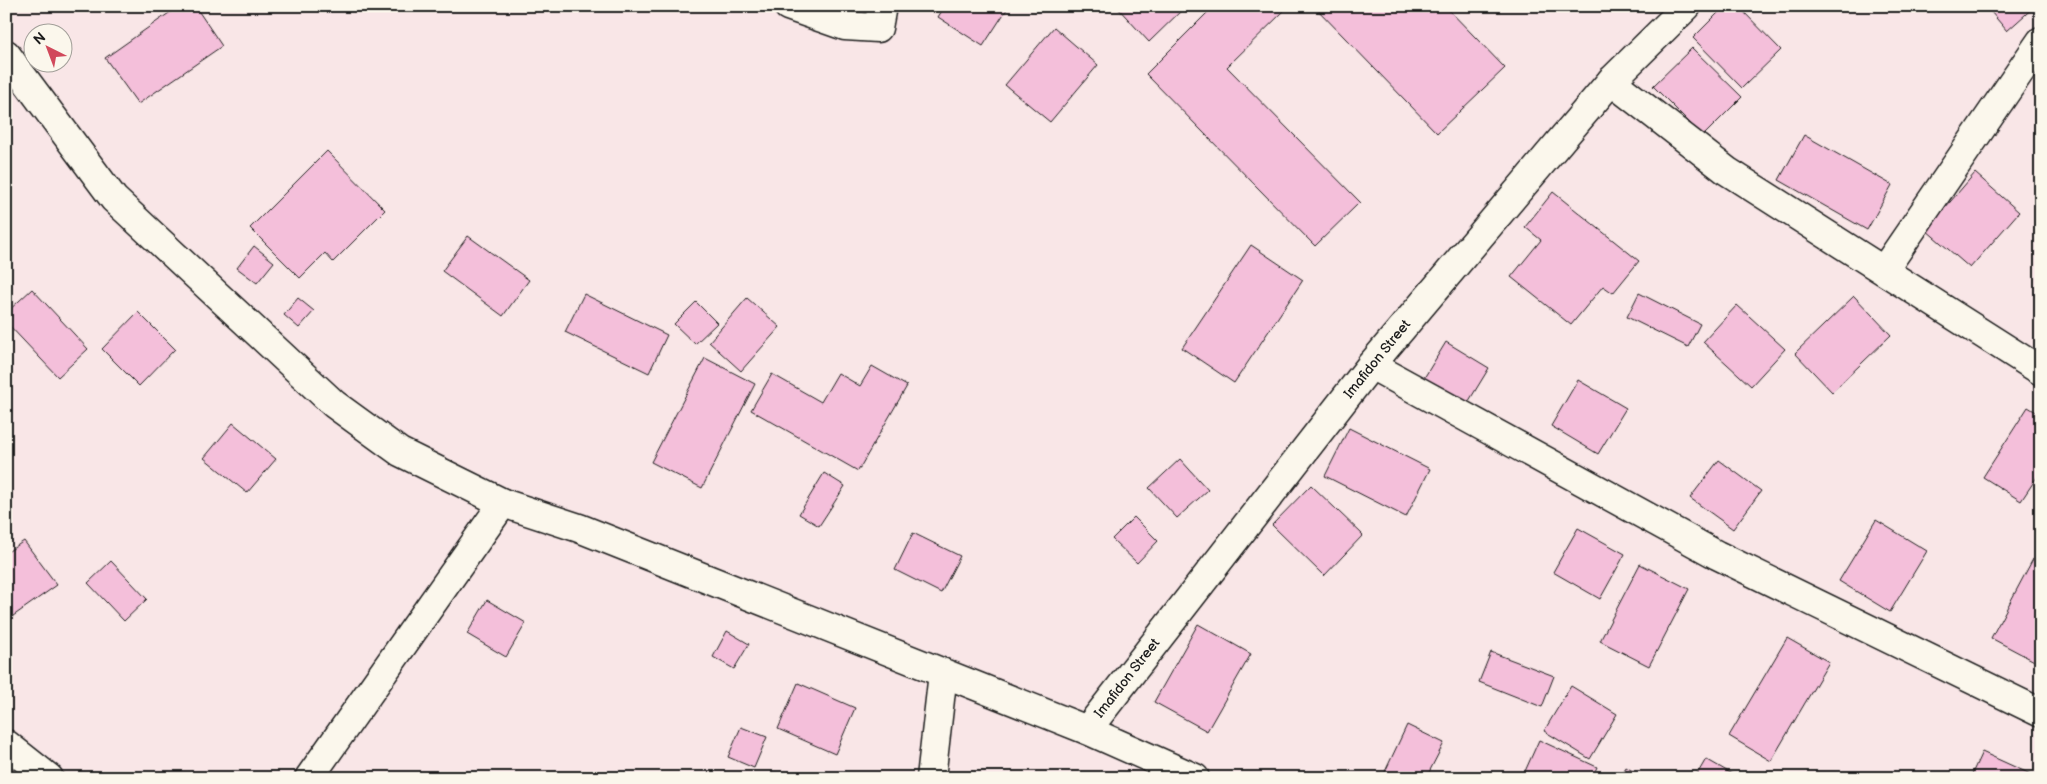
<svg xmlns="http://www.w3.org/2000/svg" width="2047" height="784" font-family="'Balsamiq Sans',sans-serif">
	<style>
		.building { fill: #f4bfda; stroke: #1c1c1c }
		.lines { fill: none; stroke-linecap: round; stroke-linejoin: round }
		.minor-casing { stroke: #1c1c1c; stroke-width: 31 }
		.minor { stroke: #fbf7ec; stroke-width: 28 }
		.labels { text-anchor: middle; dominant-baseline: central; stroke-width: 4; stroke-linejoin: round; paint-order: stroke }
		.street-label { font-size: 14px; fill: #1c1c1c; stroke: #fbf7ec }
	</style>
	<rect width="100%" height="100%" fill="#f9e6e7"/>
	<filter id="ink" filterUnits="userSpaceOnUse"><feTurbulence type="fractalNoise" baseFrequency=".02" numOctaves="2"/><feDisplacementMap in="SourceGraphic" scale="10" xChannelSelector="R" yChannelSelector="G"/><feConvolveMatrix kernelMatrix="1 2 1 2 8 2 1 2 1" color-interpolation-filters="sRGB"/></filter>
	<g filter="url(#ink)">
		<g class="building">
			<polygon points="179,6 195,6 222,46 138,104 105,58"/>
			<polygon points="945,6 1009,6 983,46 938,17"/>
			<polygon points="1116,6 1186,6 1149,42"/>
			<polygon points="1214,6 1289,6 1227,67 1360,202 1315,246 1146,74"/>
			<polygon points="1314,6 1445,6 1505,68 1437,133"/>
			<polygon points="1725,6 1738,6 1781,50 1742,88 1693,38"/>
			<polygon points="1986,6 2035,6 2007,31"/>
			<polygon points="1054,27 1098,65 1050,122 1005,85"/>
			<polygon points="1692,48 1742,97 1703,136 1653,86"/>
			<polygon points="1804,135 1892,185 1867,230 1779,180"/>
			<polygon points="327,151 385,210 333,262 325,253 300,278 250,228"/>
			<polygon points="1975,173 2019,212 1970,268 1926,230"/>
			<polygon points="1553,192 1639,261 1613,293 1603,286 1571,325 1511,277 1541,240 1525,227"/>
			<polygon points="468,236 529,280 503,316 442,271"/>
			<polygon points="1251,245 1303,280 1234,383 1182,348"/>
			<polygon points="254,246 274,262 257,283 237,268"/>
			<polygon points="32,289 88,349 58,377 6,322 6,313"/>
			<polygon points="1639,293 1700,324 1688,347 1627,317"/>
			<polygon points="584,294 667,335 649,373 565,332"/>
			<polygon points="1854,296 1891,335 1832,392 1795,353"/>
			<polygon points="298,298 314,311 299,328 284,315"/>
			<polygon points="747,298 780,327 741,371 709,342"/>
			<polygon points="696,302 717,323 695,344 674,324"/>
			<polygon points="1737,305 1785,349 1751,386 1703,342"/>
			<polygon points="138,312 175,349 139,386 102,349"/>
			<polygon points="1446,342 1489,368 1464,409 1421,383"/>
			<polygon points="705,358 755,384 702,488 651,462"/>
			<polygon points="872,366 907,386 858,471 751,410 772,374 821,402 838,373 860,386"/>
			<polygon points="1578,380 1626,408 1598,454 1551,426"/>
			<polygon points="2028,407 2041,415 2041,471 2021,501 1983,477"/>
			<polygon points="233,423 276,459 247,493 204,458"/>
			<polygon points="1349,428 1430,469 1406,517 1325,476"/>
			<polygon points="1180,459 1208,490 1177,518 1149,488"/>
			<polygon points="1719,460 1761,491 1733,529 1690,498"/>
			<polygon points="824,473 845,486 819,526 799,514"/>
			<polygon points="1311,485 1363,535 1324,576 1272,525"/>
			<polygon points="1134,517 1158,541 1137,563 1112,539"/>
			<polygon points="1876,520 1927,551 1890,612 1839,581"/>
			<polygon points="1578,528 1625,554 1600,599 1553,572"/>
			<polygon points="913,533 960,556 941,593 895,570"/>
			<polygon points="24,541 57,585 6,621 6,553"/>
			<polygon points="2033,559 2041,563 2040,664 1991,638"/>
			<polygon points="111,561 147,599 124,621 88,583"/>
			<polygon points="1640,564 1689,589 1649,666 1600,641"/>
			<polygon points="487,600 526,623 506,657 467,634"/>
			<polygon points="1198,624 1251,654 1207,731 1154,702"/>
			<polygon points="727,631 749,644 734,669 713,657"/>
			<polygon points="1787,638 1829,662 1771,761 1729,736"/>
			<polygon points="1491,652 1554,676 1542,707 1479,682"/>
			<polygon points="798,683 855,708 835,754 778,729"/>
			<polygon points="1571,686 1617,714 1590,759 1544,731"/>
			<polygon points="1407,725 1444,743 1426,778 1382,778"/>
			<polygon points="741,727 767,737 754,768 728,757"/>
			<polygon points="1539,740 1597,767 1592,778 1522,778"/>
			<polygon points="1982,752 2037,777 1970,778"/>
			<polygon points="1706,759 1739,778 1695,778"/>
			<polygon points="1626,767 1644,778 1620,778"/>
		</g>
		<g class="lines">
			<defs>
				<g id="minor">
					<polyline points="788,6 845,26 878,28 882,6"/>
					<polyline points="6,54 114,199 334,404 400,452 503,503 579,528 1087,730 1195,778"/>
					<polyline points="1611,81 1727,171 2041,371"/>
					<polyline points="1884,270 2041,41"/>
					<polyline points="1371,365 1717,555 2041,713"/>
					<polyline points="1087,730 1371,365 1611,81 1687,6"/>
					<polyline points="6,744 49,778"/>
					<polyline points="309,778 503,503"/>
					<polyline points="931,778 943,673"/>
				</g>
			</defs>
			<use href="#minor" class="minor-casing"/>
			<use href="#minor" class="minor"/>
		</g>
	</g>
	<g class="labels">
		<g class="street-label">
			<text transform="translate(1377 359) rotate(-51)">Imafidon Street</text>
			<text transform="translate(1127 678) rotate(-52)">Imafidon Street</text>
		</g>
	</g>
	<rect width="2047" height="784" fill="none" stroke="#fbf7ec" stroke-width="25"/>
	<rect x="12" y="12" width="2022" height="759" fill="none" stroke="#1c1c1c" stroke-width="2" filter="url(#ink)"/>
	<g transform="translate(48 48) rotate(318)"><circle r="24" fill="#fbf7ec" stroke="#a29f99"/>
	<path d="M0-4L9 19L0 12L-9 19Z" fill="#d1495b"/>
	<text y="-8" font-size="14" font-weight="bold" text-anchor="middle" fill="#1c1c1c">N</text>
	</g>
</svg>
